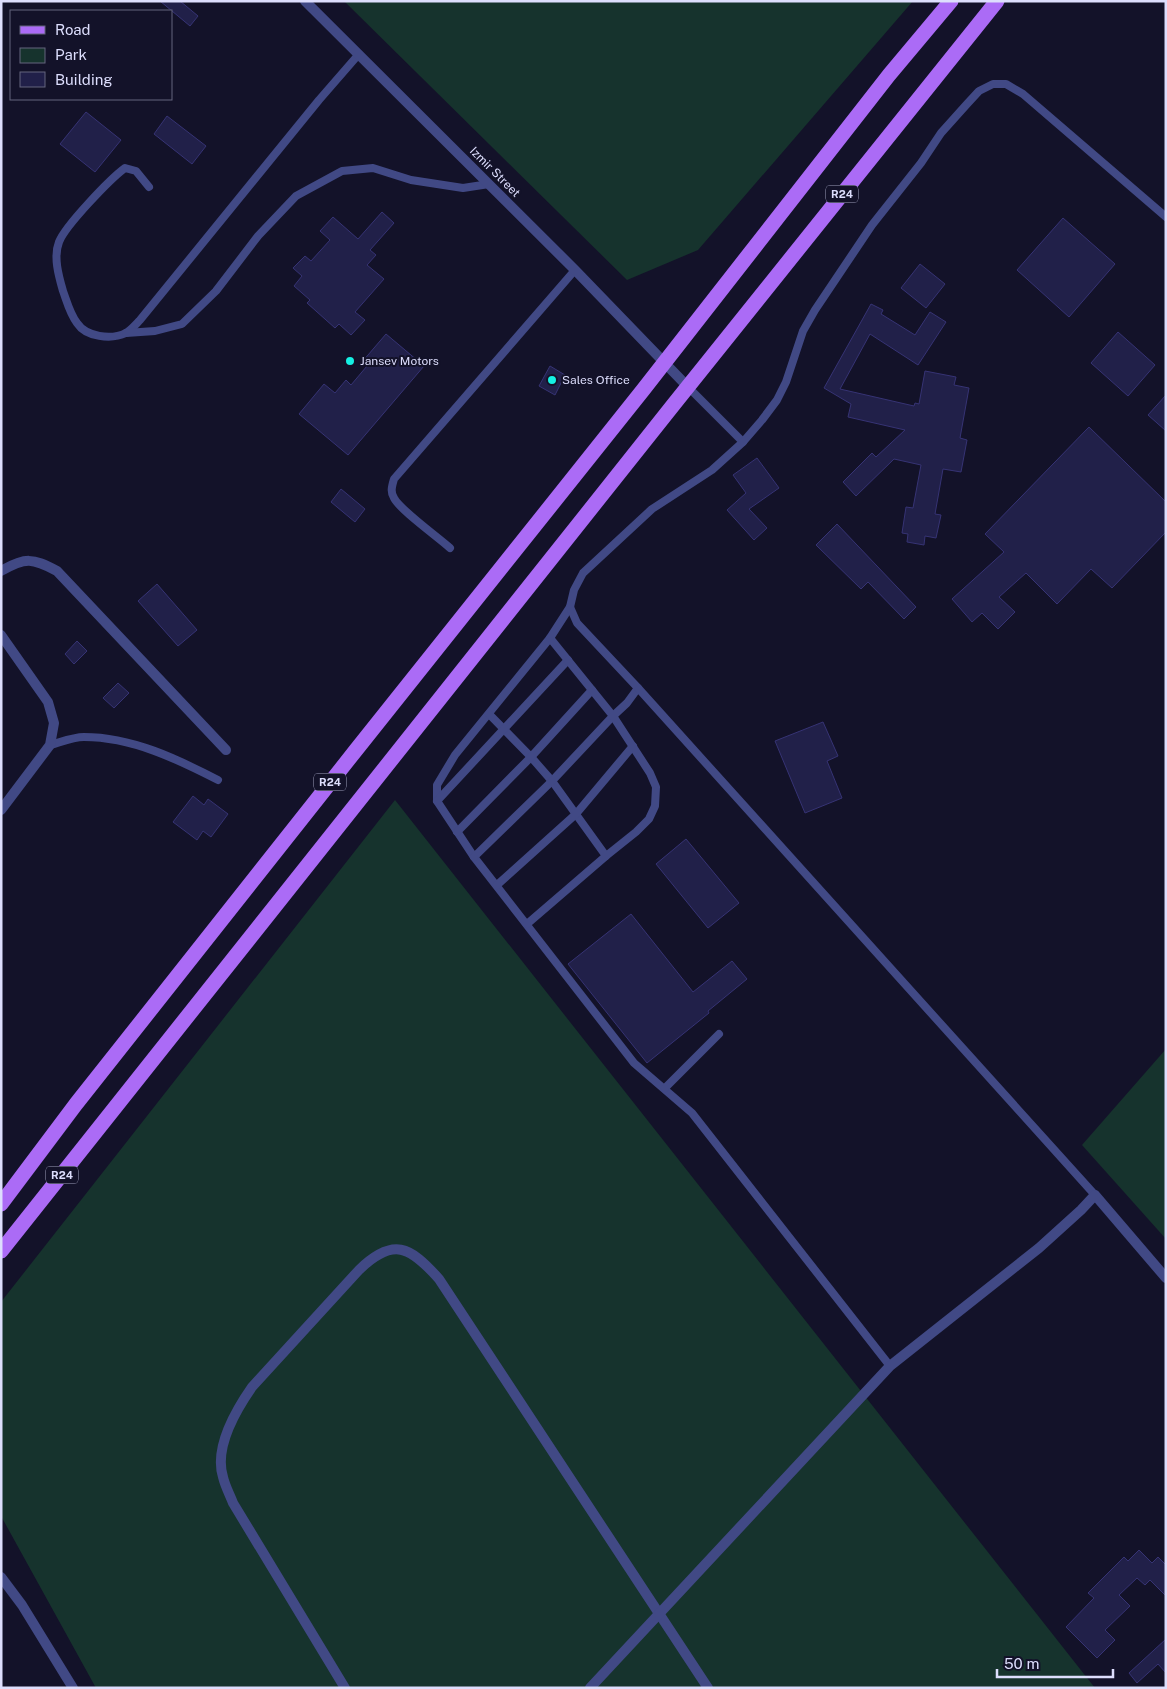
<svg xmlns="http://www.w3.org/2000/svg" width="1167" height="1689" font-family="'Public Sans',sans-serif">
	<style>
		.green { fill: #16332d }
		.building { fill: #212049; stroke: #363374 }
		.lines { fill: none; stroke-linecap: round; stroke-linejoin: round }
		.lane { stroke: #414985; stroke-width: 8 }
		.street { stroke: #414985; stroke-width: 10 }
		.primary { stroke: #ab6bf6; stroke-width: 15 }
		.poi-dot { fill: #15f0e3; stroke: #131229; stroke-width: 2 }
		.labels { text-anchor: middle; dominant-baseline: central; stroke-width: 4; stroke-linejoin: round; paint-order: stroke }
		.shield { fill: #131229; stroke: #a0a1bd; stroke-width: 1 }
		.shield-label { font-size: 11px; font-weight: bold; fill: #dddefd }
		.street-label { font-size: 12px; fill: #dddefd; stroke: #131229 }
		.poi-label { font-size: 12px; fill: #dddefd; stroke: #131229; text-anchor: start }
	</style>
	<rect width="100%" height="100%" fill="#131229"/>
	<g class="green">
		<polygon points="344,1 913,1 698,250 627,280"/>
		<polygon points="395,800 1095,1688 96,1688 1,1516 1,1302"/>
		<polygon points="1166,1049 1166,1239 1082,1145"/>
	</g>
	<g class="building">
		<polygon points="160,1 180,1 198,16 190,26"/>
		<polygon points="86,112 121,140 95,172 60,144"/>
		<polygon points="167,116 206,146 192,164 154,134"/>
		<polygon points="382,212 394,223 370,250 376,255 367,265 384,279 355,312 365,320 351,335 339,324 335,328 307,303 310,300 294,286 302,276 293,268 305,256 311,261 330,240 320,231 333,217 358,239"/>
		<polygon points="1063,218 1115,264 1069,317 1017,270"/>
		<polygon points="920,264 945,284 926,308 901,288"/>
		<polygon points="871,304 883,310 881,314 915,335 930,312 946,322 918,365 870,334 840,389 914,406 915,403 919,404 925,371 956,377 954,385 969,388 960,438 967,440 961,472 943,469 935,514 941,515 936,538 925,536 924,545 907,542 908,534 902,533 906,507 913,508 921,465 894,459 856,496 843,482 872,453 876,457 905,430 848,417 851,404 824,388"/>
		<polygon points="1118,332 1155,365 1128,396 1091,363"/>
		<polygon points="386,334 424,366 348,455 299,414 324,384 335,393 346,380 351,385 367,366 362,362"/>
		<polygon points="550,366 565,375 555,395 539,386"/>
		<polygon points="1166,395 1166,431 1148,415"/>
		<polygon points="1089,427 1166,502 1166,532 1112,588 1091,569 1057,604 1026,573 999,597 1015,612 998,629 982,613 972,622 952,599 1004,552 985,534"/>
		<polygon points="757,458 779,488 749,509 767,528 754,540 727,510 746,493 733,475"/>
		<polygon points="341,489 365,509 355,522 331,502"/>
		<polygon points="837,524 916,607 904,619 868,582 861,589 816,545"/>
		<polygon points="157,584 197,630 178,646 138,601"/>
		<polygon points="77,641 87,651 74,664 65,654"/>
		<polygon points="118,683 129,693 114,708 103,698"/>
		<polygon points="823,722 838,756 827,761 842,798 805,813 775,741"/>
		<polygon points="193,796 204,805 208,799 228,814 211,837 203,831 197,840 173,822"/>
		<polygon points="686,839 739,903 708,928 656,864"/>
		<polygon points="631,914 693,992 732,961 747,979 708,1011 709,1013 647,1063 568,964"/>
		<polygon points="1139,1550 1152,1563 1158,1557 1166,1565 1166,1596 1150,1580 1145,1585 1137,1578 1119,1595 1130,1606 1105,1630 1115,1640 1097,1658 1066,1627 1094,1598 1088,1593 1124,1557 1128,1561"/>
		<polygon points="1166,1639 1166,1673 1158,1664 1137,1683 1129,1673"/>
	</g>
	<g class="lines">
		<g class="lane">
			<path d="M149,187l-13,-16 -11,-3c-15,11 -60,58 -66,74 -6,15 0,35 4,49 4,11 7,23 14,32 9,14 34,17 49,10 5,-3 10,-9 14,-13l179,-220 40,-46"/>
			<polyline points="126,333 155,331 182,324 216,291 258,236 296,196 342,171 373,168 411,180 463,188 489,184"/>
			<polyline points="688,387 743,442"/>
			<path d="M450,548c-12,-11 -50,-38 -56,-50 -4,-6 -2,-12 0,-19l181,-209"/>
			<polyline points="550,638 455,755 437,785 437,801 474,857 634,1063 692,1113 890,1366"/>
			<polyline points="489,714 531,757 552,781 606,856"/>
			<path d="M50,745c11,-3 23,-8 34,-8 48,0 93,22 134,43"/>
			<polyline points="437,801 568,660"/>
			<polyline points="457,832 531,757 592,690"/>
			<polyline points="474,857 552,781 613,716 550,638 570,607"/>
			<polyline points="497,885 576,814 633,746"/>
			<polyline points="527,924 606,856 636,832 649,819 655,806 656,787 650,773 613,716 627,703 638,688"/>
			<polyline points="665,1088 719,1034"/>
			<polyline points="1095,1195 638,688 577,623 570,607 574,590 583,573 652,509 712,470 743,442 762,420 777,400 786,382 803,331 815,310 872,225 921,163 941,133 967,104 979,91 993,84 1006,84 1023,94 1166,217"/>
		</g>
		<g class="street">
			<polyline points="305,1 575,270 688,387"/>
			<path d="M1,571c25,-14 31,-13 56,0l169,179"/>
			<polyline points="1,635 48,702 54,723 50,745 1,810"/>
			<polyline points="1,1577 22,1605 73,1688"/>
			<path d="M345,1688l-112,-185c-3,-8 -8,-17 -10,-26 -9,-29 13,-67 29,-90l107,-117c34,-33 51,-24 80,9l269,409"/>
			<polyline points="590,1688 890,1366 1039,1248 1081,1210 1095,1195 1166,1278"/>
		</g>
		<g class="primary">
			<polyline points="1,1204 76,1104 356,750 643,390 889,75 951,1"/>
			<polyline points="1,1251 674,404 997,1"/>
		</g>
	</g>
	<g class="poi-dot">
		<circle cx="350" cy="361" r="5"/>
		<circle cx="552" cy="380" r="5"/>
	</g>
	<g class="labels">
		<g class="shield">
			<rect x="826" y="185.5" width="32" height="17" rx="4"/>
			<rect x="314" y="773.5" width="32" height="17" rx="4"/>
			<rect x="46" y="1166.5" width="32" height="17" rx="4"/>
		</g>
		<g class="shield-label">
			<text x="842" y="194">R24</text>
			<text x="330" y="782">R24</text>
			<text x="62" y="1175">R24</text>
		</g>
		<g class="street-label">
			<text transform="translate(495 172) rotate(45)">Izmir Street</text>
		</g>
		<g class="poi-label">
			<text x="360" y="361">Jansev Motors</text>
			<text x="562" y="380">Sales Office</text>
		</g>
	</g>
	<rect width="1167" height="1689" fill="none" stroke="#dddefd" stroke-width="5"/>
	<rect x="10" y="10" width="162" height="90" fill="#131229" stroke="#64647e"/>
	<rect x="20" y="26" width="25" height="8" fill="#ab6bf6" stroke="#64647e"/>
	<text x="55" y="35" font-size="15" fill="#dddefd">Road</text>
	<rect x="20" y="48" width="25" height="15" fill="#16332d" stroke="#64647e"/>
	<text x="55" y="60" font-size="15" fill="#dddefd">Park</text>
	<rect x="20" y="72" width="25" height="15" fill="#212049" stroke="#64647e"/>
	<text x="55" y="85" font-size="15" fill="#dddefd">Building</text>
	<path d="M997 1669v8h116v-8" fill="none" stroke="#dddefd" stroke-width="2.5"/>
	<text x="1004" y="1669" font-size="15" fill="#dddefd" stroke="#131229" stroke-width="4" paint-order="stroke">50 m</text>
</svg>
